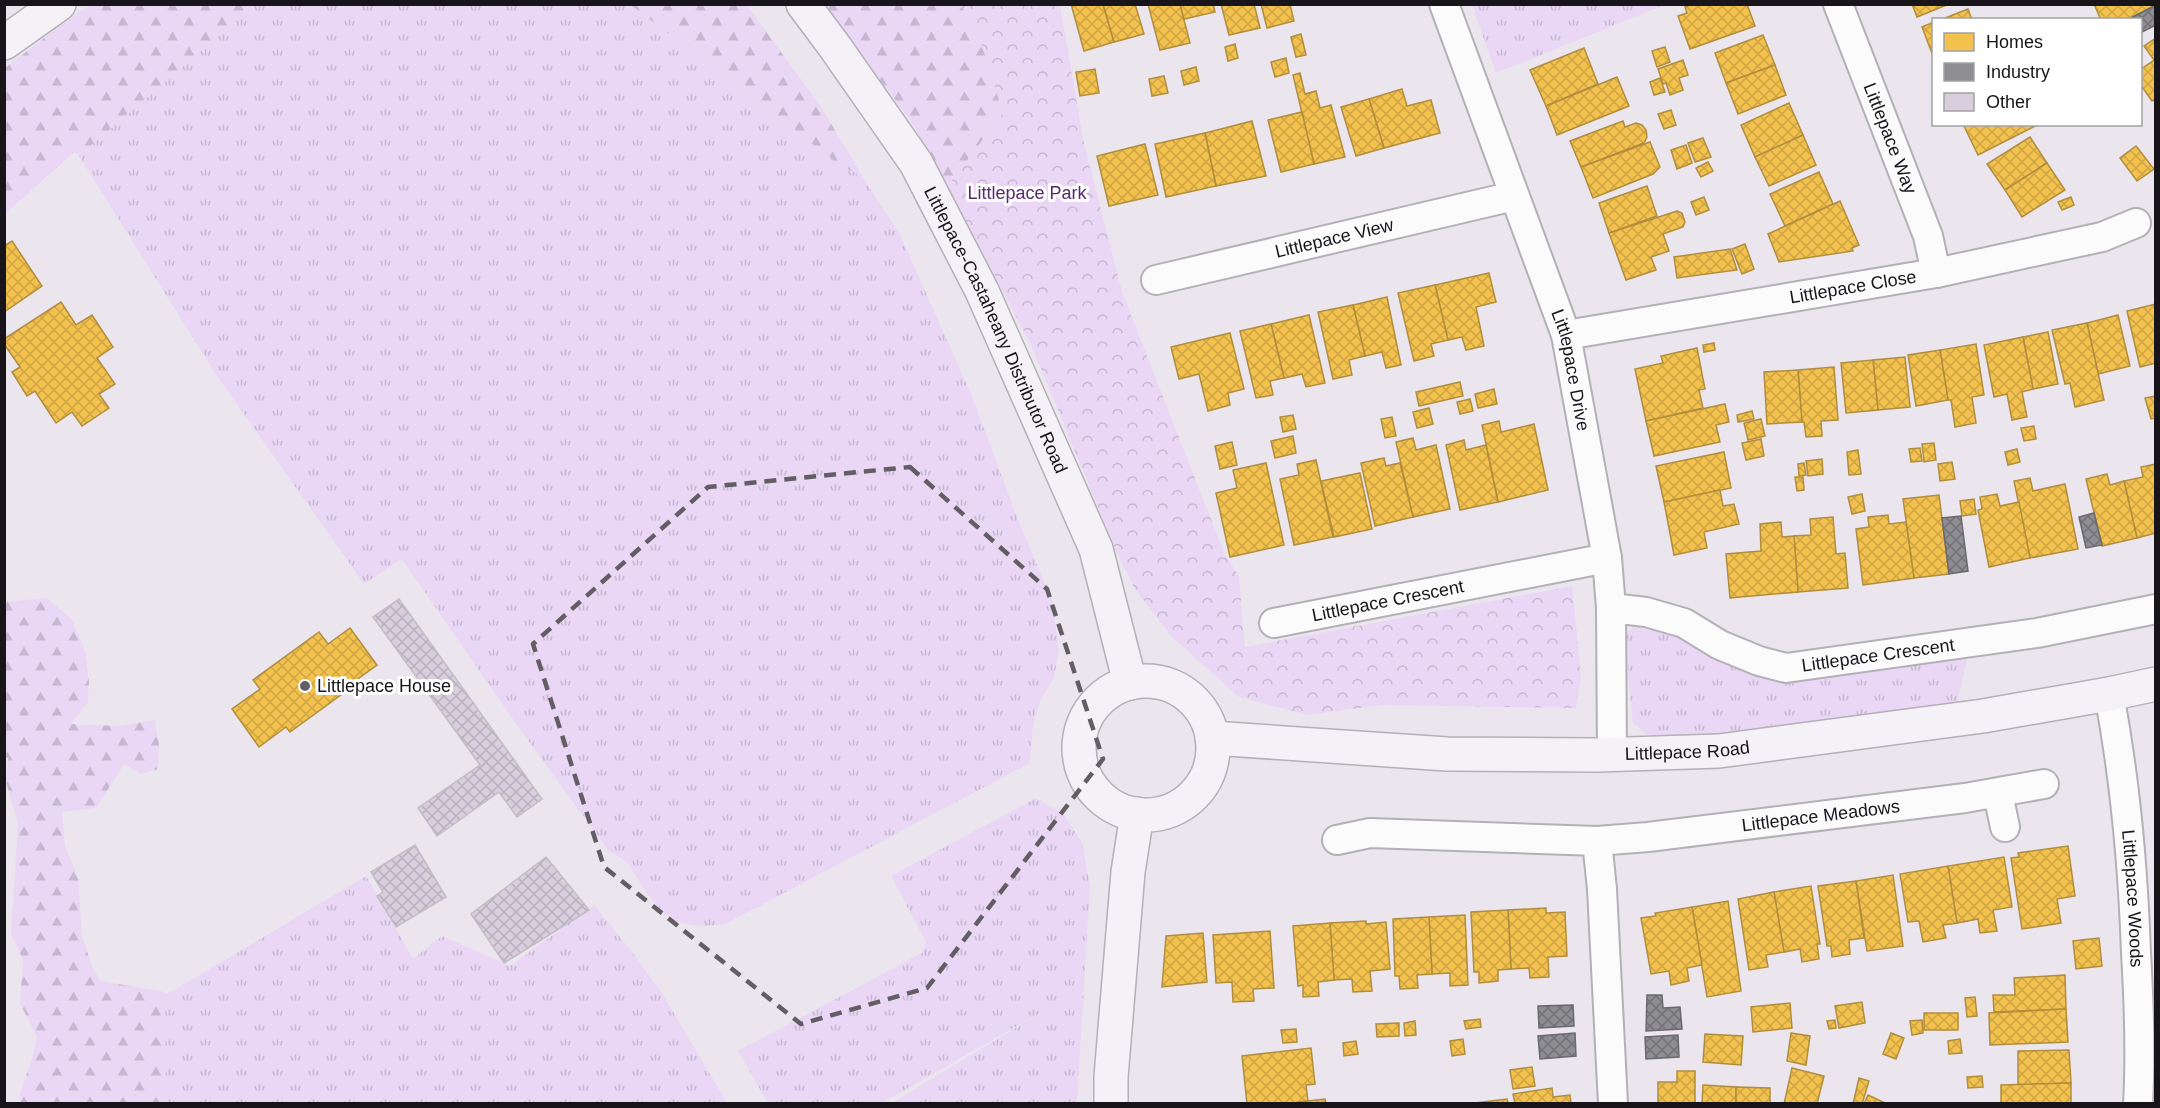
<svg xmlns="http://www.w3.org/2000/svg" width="2160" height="1108" font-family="Arial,sans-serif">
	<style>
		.grass { fill: url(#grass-tufts) }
		.forest { fill: url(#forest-firs) }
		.park { fill: url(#park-crowns) }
		.homes { fill: url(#homes-cross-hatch); stroke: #b18d3e; stroke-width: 1.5 }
		.industry { fill: url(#industry-cross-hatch); stroke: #6a696e; stroke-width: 1.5 }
		.building { fill: url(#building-cross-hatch); stroke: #c2bec5; stroke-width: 1.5 }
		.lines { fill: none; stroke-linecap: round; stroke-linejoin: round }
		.street-casing { stroke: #b3b0b6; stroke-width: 32 }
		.secondary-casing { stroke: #b3b0b6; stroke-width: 36 }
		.street { stroke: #fcfbfc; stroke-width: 28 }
		.secondary { stroke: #f4f2f6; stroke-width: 33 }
		.marked { fill: none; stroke: #625e64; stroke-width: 4.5; stroke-dasharray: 12 8; stroke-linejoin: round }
		.poi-dot { fill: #625e64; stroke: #fff; stroke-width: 2 }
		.labels { text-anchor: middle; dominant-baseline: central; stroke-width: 6; stroke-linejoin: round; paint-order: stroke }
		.street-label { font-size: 18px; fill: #18151a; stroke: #fff }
		.park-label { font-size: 18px; fill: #57296f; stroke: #fff }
		.poi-label { font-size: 18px; fill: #18151a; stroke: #fff; text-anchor: start }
	</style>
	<defs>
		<pattern id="grass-tufts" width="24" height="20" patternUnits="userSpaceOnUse" patternTransform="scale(1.5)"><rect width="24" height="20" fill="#e9d7f5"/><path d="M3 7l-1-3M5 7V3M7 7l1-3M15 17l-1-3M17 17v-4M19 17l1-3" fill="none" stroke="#c7b8d1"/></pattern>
		<pattern id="forest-firs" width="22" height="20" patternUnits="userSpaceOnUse" patternTransform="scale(1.5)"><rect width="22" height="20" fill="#e9d7f5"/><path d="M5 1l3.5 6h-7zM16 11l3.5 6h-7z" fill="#c7b8d1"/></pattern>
		<pattern id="park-crowns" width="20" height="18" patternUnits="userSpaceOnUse" patternTransform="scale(1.5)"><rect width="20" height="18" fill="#e9d7f5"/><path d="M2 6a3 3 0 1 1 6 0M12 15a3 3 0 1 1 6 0" fill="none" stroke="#c7b8d1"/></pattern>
		<pattern id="homes-cross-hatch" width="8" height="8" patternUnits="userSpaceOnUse" patternTransform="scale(1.5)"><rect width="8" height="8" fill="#f2c14e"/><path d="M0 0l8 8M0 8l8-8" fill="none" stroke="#cfa544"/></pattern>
		<pattern id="industry-cross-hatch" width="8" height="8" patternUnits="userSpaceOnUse" patternTransform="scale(1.5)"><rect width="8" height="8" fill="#8d8d92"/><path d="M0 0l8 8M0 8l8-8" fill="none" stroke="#727276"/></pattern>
		<pattern id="building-cross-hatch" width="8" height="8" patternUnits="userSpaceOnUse" patternTransform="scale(1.5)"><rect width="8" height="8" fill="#d8cede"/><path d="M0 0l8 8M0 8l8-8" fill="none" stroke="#b9b0be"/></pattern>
	</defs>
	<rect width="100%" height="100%" fill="#ebe6ee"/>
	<g class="grass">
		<path d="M254,5h377l209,160 23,12 37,58 71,159 47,126 34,80 7,50 -5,27 -14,24 -7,24 -3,38 -305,161c-45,7 -60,-4 -84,-40 -5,-8 -10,-18 -16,-23 -5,-4 -11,-7 -16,-10l-90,-123 -117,-169 -38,25 -149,-211 -136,-217z"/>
		<polygon points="1472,5 1472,4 1664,5 1496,73"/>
		<polygon points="1656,622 1744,670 1967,659 1957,703 1750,733 1651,738 1633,723 1628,677 1627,632 1636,625"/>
		<polygon points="1036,798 1063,814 1082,842 1090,887 1077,1103 892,1103 1047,1009 882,1103 768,1103 738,1051 922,953 926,942 891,876"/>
		<polygon points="366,876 413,959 442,936 510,966 594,905 636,957 663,995 727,1103 100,1103 90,1014 171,992"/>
	</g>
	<g class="forest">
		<polygon points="92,5 254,5 79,156 74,152 5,214 5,68 77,13"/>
		<polygon points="631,5 747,5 821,107 863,177 840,165"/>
		<polygon points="817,5 960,5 976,26 1003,113 948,186 909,118 844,34"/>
		<polygon points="46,598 71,618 85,651 89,680 88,702 71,724 118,726 155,720 159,745 158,769 140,774 124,764 96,808 62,812 65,846 78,877 82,936 93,969 101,981 165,992 166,1103 20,1103 20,1093 32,1059 37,1037 20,1003 23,960 11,933 18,823 6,782 8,758 4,757 5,602"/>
	</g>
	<polygon class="park" points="960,5 1060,5 1083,139 1122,292 1225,555 1239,576 1245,647 1572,586 1581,675 1576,708 1381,705 1307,715 1239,697 1171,636 1135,589 1117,553 1032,347 948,186 1003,113 976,26"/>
	<g class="homes">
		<polygon points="1071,4 1103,4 1114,42 1084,51"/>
		<polygon points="1103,4 1135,4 1144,34 1114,42"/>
		<polygon points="1148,4 1180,4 1190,43 1160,50"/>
		<polygon points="1180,4 1213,4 1215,12 1184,19"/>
		<polygon points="1221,4 1254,4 1260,28 1229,35"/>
		<polygon points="1261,4 1290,4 1294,21 1267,28"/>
		<polygon points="1692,4 1747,4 1755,26 1690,49 1678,16 1687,13 1685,7"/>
		<polygon points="1912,4 1949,4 1917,17"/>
		<polygon points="2094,4 2156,4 2156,5 2127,20 2101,20"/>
		<polygon points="1968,9 1972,20 1940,20"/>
		<polygon points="1934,22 1934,56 1933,56 1922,27"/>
		<polygon points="1301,34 1306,55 1296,57 1291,37"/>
		<polygon points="1763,35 1775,65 1726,83 1715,53"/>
		<polygon points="2156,38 2156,99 2152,101 2140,84 2140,70 2154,60 2144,46"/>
		<polygon points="1235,44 1238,58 1228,61 1225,47"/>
		<polygon points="1665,47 1670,62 1657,67 1652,51"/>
		<polygon points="1584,48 1598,84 1546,106 1530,70"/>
		<polygon points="1286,58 1289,73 1275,77 1271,62"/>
		<polygon points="1683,60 1688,75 1679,78 1683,90 1670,95 1666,83 1663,84 1658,69"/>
		<polygon points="1775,65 1786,95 1738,114 1726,83"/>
		<polygon points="1196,67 1199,81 1184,85 1181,71"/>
		<polygon points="1095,69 1099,93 1080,96 1076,72"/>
		<polygon points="1300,73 1305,94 1316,91 1320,108 1331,105 1345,157 1314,164 1293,75"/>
		<polygon points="1164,76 1168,93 1152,96 1149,79"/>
		<polygon points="1617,77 1629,106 1557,135 1546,106"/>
		<polygon points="1660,78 1665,92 1654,95 1650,82"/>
		<polygon points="1402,89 1407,106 1431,100 1440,133 1384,148 1369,99"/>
		<polygon points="1369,99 1384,148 1356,156 1341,107"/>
		<polygon points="1789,103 1803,135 1755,157 1741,125"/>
		<polygon points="1671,110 1676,125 1664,129 1658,114"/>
		<polygon points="1302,112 1314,164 1281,172 1268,120"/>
		<polygon points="1252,121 1266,176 1216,186 1205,133"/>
		<polygon points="1623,121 1625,127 1636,123 1642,125 1646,130 1647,137 1644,143 1581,167 1570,141"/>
		<polygon points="1963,124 2039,124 1978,155"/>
		<polygon points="1205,133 1216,186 1166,197 1155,144"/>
		<polygon points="1803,135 1816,165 1769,186 1755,157"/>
		<polygon points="2030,137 2047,163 2005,190 1987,164"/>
		<polygon points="1703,138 1711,157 1695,162 1688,143"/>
		<polygon points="1650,142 1660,167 1653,174 1593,198 1581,167"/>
		<polygon points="1145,144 1158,195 1109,206 1097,156"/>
		<polygon points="1686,145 1692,163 1677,169 1671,150"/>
		<polygon points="2136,146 2154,169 2137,181 2120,158"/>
		<polygon points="1708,162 1713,171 1701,177 1696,168"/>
		<polygon points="2047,163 2065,190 2022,217 2005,190"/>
		<polygon points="1819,172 1833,204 1785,226 1770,194"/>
		<polygon points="1647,186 1657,216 1609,233 1599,203"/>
		<polygon points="1704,197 1709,210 1696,215 1691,202"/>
		<polygon points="2071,197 2074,205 2062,210 2058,202"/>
		<polygon points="1840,201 1859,245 1852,248 1853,251 1779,262 1768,234"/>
		<polygon points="1677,211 1682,213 1685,222 1683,227 1663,234 1669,251 1651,257 1656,270 1626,280 1609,233"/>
		<polygon points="12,241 42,286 4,312 4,246"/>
		<polygon points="1745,244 1754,269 1742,274 1732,249"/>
		<polygon points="1730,249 1737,270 1677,278 1674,257"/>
		<polygon points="1489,273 1496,302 1476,307 1484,346 1466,350 1462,337 1448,340 1435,285"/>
		<polygon points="1435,285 1448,340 1431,344 1434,356 1414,361 1398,293"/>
		<polygon points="1387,297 1401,365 1386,368 1382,352 1365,356 1353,305"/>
		<polygon points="61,302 76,325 92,315 113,347 97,358 115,384 99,394 109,408 82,426 72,412 56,423 35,391 27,396 12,372 20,367 4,344 4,339"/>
		<polygon points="2156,304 2156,363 2140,367 2127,311"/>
		<polygon points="1353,305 1365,356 1349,360 1352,375 1333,379 1318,312"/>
		<polygon points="1309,315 1325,383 1306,387 1302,374 1284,378 1271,324"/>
		<polygon points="2118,315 2130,366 2098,374 2087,323"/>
		<polygon points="2087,323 2104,400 2075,407 2070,383 2065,384 2052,330"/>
		<polygon points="1271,324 1284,378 1270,381 1273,395 1256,398 1240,331"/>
		<polygon points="2048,332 2058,384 2033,389 2023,337"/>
		<polygon points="1230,333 1244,389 1228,393 1230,405 1208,411 1199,374 1179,379 1171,347"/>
		<polygon points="2023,337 2033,389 2022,392 2027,417 2012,420 2007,394 1994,397 1984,345"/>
		<polygon points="1714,343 1715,350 1704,352 1703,345"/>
		<polygon points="1976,344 1984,395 1972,397 1976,423 1955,427 1951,400 1948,400 1940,350"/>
		<polygon points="1697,348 1705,389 1699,390 1703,408 1646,421 1635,369 1663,363 1661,356"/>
		<polygon points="1940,350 1948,400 1916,406 1908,355"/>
		<polygon points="1905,357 1910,407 1878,410 1873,360"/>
		<polygon points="1873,360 1878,410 1846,413 1841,363"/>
		<polygon points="1834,367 1838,420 1821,421 1822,436 1806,437 1804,422 1802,422 1798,370"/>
		<polygon points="1798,370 1802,422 1767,424 1764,372"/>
		<polygon points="1460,382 1463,396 1419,406 1416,392"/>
		<polygon points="1494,389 1497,404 1478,408 1475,394"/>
		<polygon points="2156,396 2156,418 2151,419 2145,398"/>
		<polygon points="1470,399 1473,411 1460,414 1457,402"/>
		<polygon points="1725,404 1729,422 1716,425 1720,442 1654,456 1646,421"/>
		<polygon points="1429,408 1433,424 1417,428 1413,412"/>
		<polygon points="1752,411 1754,419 1738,422 1737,415"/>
		<polygon points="1293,415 1296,429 1283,432 1280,417"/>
		<polygon points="1392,417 1396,436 1385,438 1381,419"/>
		<polygon points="1761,419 1765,436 1748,440 1744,423"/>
		<polygon points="1499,421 1501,432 1534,424 1548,490 1498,502 1482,425"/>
		<polygon points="2034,426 2036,439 2024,441 2021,428"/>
		<polygon points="1293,436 1296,453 1275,458 1271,441"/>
		<polygon points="1413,438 1416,450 1436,445 1450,509 1413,517 1396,442"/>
		<polygon points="1761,439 1764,456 1746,460 1742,443"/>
		<polygon points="1464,440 1466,450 1486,445 1498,502 1460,510 1446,445"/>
		<polygon points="1232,442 1237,465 1220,469 1215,446"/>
		<polygon points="1934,443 1936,460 1924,462 1922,444"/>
		<polygon points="1920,448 1922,461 1911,462 1909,449"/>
		<polygon points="2017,449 2020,462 2008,465 2005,452"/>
		<polygon points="1858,450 1861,474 1849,475 1847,452"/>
		<polygon points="1724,452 1731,488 1664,502 1656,466"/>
		<polygon points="1384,458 1386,466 1400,463 1413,517 1375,526 1361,463"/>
		<polygon points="1822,459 1823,474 1808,476 1806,461"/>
		<polygon points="1316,460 1333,537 1294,545 1280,479 1299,475 1297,464"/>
		<polygon points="1952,462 1955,479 1940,481 1938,464"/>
		<polygon points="1266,463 1284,545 1230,557 1216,493 1237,488 1233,470"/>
		<polygon points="1804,463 1806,475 1799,476 1798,464"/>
		<polygon points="2156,464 2156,533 2137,538 2124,481 2143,477 2141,467"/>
		<polygon points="1360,473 1372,529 1334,537 1321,481"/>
		<polygon points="2107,474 2110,485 2124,481 2137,538 2102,546 2086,479"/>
		<polygon points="1795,477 1803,477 1804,490 1797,491"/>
		<polygon points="2030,478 2033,491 2065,484 2078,549 2030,558 2014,481"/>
		<polygon points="1720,490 1723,506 1734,504 1739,524 1704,532 1707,548 1674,555 1664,502"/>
		<polygon points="1862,494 1865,511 1852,514 1848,497"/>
		<polygon points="1997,494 2000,506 2019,502 2030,558 1989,567 1978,510 1982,509 1980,497"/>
		<polygon points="1939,495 1949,574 1914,578 1903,499"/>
		<polygon points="1974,499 1976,514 1962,516 1960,501"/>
		<polygon points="1888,515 1889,524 1906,522 1914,578 1863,585 1856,529 1869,527 1868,517"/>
		<polygon points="1833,517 1836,554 1845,553 1848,588 1798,592 1794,536 1811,535 1810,519"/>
		<polygon points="1781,522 1782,537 1794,536 1798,592 1730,598 1726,554 1761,551 1760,524"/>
		<polygon points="350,628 377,665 355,681 356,684 290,732 286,727 259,747 232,709 260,689 253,680 319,632 328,644"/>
		<polygon points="2068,846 2075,896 2057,899 2061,923 2022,929 2011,858 2019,857 2018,853"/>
		<polygon points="2004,857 2012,907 1993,910 1997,931 1980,933 1978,919 1957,923 1948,866"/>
		<polygon points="1948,866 1957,923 1943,925 1946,938 1923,942 1919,921 1908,922 1900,874"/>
		<polygon points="1893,875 1903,946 1867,951 1856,881"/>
		<polygon points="1856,881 1864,938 1849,940 1850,954 1832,957 1831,946 1827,946 1818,886"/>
		<polygon points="1811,886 1820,944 1817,944 1819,959 1802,962 1800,949 1784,952 1774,892"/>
		<polygon points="1774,892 1784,952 1766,955 1768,967 1749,970 1738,899"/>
		<polygon points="1728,901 1741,991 1707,997 1692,907"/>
		<polygon points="1692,907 1702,965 1687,968 1689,981 1671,985 1669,971 1651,974 1641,918 1656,916 1655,913"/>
		<polygon points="1546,908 1546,913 1565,912 1567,956 1548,957 1549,977 1530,978 1529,968 1511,969 1508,910"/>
		<polygon points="1508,910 1511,969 1498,970 1498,981 1479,983 1479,972 1474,972 1471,912"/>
		<polygon points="1465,915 1468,985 1450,986 1450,973 1432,974 1429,917"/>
		<polygon points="1429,917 1432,974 1417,975 1418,988 1400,989 1399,976 1395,976 1393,919"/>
		<polygon points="1366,921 1366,924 1386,922 1390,969 1370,971 1372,991 1353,992 1352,979 1334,980 1330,923"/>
		<polygon points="1330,923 1334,980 1318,982 1319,996 1303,997 1303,985 1298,986 1293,926"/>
		<polygon points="1270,931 1274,988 1253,989 1254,1001 1233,1002 1232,982 1216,983 1213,935"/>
		<polygon points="1203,933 1207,982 1162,987 1166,936"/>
		<polygon points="2099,938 2102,966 2076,969 2073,941"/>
		<polygon points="2065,975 2066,1009 1994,1012 1993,995 2015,995 2014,978"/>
		<polygon points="1975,997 1977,1016 1967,1017 1965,998"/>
		<polygon points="1862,1002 1865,1023 1839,1028 1835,1006"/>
		<polygon points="1790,1003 1792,1028 1753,1032 1751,1007"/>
		<polygon points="2066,1009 2068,1042 1990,1045 1989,1013"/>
		<rect x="1924" y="1013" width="34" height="17"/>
		<polygon points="1480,1019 1481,1027 1466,1029 1464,1021"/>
		<polygon points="1835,1020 1836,1028 1829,1029 1827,1021"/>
		<polygon points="1922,1020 1923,1033 1912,1035 1910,1021"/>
		<polygon points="1415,1021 1416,1035 1405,1036 1404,1023"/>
		<polygon points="1399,1023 1399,1036 1377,1037 1376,1024"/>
		<polygon points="1296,1029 1297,1042 1283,1043 1281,1030"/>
		<polygon points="1791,1033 1810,1036 1806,1065 1787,1061"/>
		<polygon points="1891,1033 1904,1038 1896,1059 1883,1054"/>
		<polygon points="1705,1034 1743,1036 1741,1065 1703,1062"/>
		<polygon points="1463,1039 1465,1054 1452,1056 1450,1041"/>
		<polygon points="1960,1039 1962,1053 1949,1054 1948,1041"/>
		<polygon points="1356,1041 1358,1054 1344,1056 1343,1043"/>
		<polygon points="1311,1048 1315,1084 1306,1085 1308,1101 1287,1104 1247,1104 1242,1056"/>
		<polygon points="2069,1050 2071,1083 2018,1085 2018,1051"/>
		<polygon points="1532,1067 1535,1086 1513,1089 1510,1070"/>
		<polygon points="1792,1068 1824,1076 1817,1104 1784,1104"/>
		<polygon points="1677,1071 1695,1071 1695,1104 1658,1104 1658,1082 1677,1082"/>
		<polygon points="1982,1076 1983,1087 1968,1088 1967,1077"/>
		<polygon points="1859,1078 1869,1081 1862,1104 1853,1104"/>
		<polygon points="2071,1083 2071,1104 2001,1104 2001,1085"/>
		<polygon points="1703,1085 1736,1087 1736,1104 1702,1104"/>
		<polygon points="1736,1087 1770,1088 1770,1104 1736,1104"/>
		<polygon points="1552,1088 1553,1097 1570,1095 1571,1104 1515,1104 1513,1094"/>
		<polygon points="1868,1095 1887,1104 1864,1104"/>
		<polygon points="1325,1099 1326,1104 1287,1104 1308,1101"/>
		<polygon points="1507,1099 1508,1104 1475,1104 1475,1103"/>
	</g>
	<g class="industry">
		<polygon points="2156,5 2156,25 2140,33 2140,20 2127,20"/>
		<polygon points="2094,513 2102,545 2086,548 2079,517"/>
		<polygon points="1961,516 1968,571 1949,574 1942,518"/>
		<polygon points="1647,995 1662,995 1663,1008 1680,1007 1682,1029 1646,1031"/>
		<polygon points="1573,1005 1574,1026 1539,1028 1538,1006"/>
		<polygon points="1575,1033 1576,1056 1540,1059 1538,1036"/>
		<polygon points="1678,1035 1679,1057 1646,1059 1645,1037"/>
	</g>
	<g class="building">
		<polygon points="399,599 542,799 517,817 499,792 437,836 418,808 480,765 373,617"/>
		<polygon points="415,845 446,897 396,927 377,896 383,892 371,872"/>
		<polygon points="546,857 589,910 504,963 471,914"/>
	</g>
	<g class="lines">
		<defs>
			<g id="street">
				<path id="s1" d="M1444,4l122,331 41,223 4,50 1,147"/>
				<path id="s2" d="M1838,4l90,232 8,37"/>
				<path id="s3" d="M1156,280l358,-84"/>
				<path id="s4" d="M1566,335l370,-62 166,-36 34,-14"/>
				<path id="s5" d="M1611,608l35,4 38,11 36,22 39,16 27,7 251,-35 119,-24"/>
				<path id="s6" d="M1274,623l333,-65"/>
				<path id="s7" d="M2109,694c16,85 24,172 27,259 3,50 5,100 2,151"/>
				<polyline points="1998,794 2005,827"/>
				<path id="s8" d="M1337,840l33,-7 227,8 51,-4 317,-39 79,-14"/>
				<polyline points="1597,841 1602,889 1613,1104"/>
			</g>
			<g id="secondary">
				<path id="s9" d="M803,4l32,43 81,116 66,128 114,258 34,134"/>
				<polyline points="4,43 59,4"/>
				<circle cx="1146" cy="748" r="67"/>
				<path id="s10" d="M1212,738l235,16 151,1 121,-4 264,-35 126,-22 47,-10"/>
				<polyline points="1111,1104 1111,1077 1128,872 1137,814"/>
			</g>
		</defs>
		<use href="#street" class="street-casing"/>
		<use href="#secondary" class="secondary-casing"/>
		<use href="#street" class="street"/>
		<use href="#secondary" class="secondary"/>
	</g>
	<path class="marked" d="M910,467l137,122 56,170 -176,229 -126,36 -197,-157 -71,-223 175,-157z"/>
	<circle class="poi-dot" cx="305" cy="686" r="6"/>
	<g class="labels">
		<g class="street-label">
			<text stroke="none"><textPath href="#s2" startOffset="144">Littlepace Way</textPath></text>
			<text stroke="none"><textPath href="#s3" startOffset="183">Littlepace View</textPath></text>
			<text stroke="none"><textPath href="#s4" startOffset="291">Littlepace Close</textPath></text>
			<text stroke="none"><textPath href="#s9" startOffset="380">Littlepace-Castaheany Distributor Road</textPath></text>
			<text stroke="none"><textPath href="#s1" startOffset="388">Littlepace Drive</textPath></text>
			<text stroke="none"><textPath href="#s6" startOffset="116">Littlepace Crescent</textPath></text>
			<text stroke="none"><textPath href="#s5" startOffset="280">Littlepace Crescent</textPath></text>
			<text stroke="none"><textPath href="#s10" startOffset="476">Littlepace Road</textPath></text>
			<text stroke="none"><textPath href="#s8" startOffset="486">Littlepace Meadows</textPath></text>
			<text stroke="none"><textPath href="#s7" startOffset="206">Littlepace Woods</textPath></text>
		</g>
		<g class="park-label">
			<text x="1027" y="193">Littlepace Park</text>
		</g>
		<g class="poi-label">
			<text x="317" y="686">Littlepace House</text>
		</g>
	</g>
	<rect width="2160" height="1108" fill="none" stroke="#18151a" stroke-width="12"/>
	<rect x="1932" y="18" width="210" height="108" fill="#ffffff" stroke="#a3a1a3" stroke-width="1.5"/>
	<rect x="1944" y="33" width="30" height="18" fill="#f2c14e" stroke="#a3a1a3" stroke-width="1.5"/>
	<text x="1986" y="48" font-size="18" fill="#18151a">Homes</text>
	<rect x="1944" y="63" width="30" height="18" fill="#8d8d92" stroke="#a3a1a3" stroke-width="1.5"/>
	<text x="1986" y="78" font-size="18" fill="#18151a">Industry</text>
	<rect x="1944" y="93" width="30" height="18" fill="#d8cede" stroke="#a3a1a3" stroke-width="1.5"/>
	<text x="1986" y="108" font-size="18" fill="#18151a">Other</text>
</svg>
